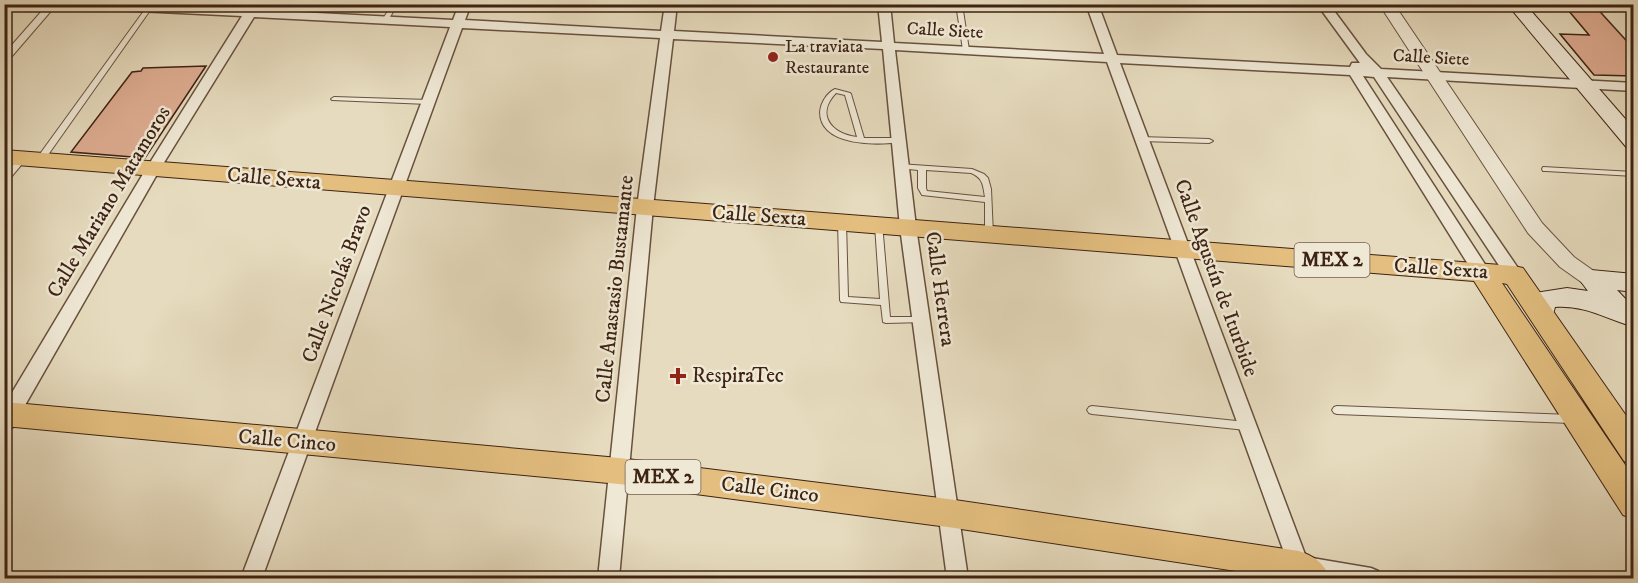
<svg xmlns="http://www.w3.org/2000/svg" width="1638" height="583" font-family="'IM FELL DW Pica',serif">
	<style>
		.building { fill: #deac91; stroke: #3e2313; stroke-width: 1.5 }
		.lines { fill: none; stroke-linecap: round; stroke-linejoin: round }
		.service-casing { stroke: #68513e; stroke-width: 2 }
		.pedestrian-casing { stroke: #68513e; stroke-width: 2 }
		.minor-casing { stroke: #68513e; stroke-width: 3 }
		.tertiary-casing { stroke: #68513e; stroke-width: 2 }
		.secondary-casing { stroke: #3e2313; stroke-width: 2 }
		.primary-casing { stroke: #3e2313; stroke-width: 2 }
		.service { fill: #efe8d5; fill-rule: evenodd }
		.pedestrian { fill: #efe8d5; fill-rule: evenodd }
		.minor { fill: #efe8d5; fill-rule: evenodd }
		.tertiary { fill: #efe8d5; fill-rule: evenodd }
		.secondary { fill: #efe8d5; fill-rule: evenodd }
		.primary { fill: #e3be7f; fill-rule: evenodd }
		.poi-dot { fill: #8f2418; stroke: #efe8d5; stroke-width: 2 }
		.labels { text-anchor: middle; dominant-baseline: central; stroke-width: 5; stroke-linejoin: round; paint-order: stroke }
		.far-street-label { font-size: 18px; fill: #3e2313; stroke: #efe8d5 }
		.far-poi-label { font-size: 18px; fill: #3e2313; stroke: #efe8d5; text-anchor: start }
		.shield { fill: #efe8d5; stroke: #735e4d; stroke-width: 1.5 }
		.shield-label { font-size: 20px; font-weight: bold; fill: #3e2313 }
		.street-label { font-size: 21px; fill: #3e2313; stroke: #efe8d5 }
		.poi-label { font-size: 21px; fill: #3e2313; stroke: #efe8d5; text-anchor: start }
	</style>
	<rect width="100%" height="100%" fill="#e6dbbe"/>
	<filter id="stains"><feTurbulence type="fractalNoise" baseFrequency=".00333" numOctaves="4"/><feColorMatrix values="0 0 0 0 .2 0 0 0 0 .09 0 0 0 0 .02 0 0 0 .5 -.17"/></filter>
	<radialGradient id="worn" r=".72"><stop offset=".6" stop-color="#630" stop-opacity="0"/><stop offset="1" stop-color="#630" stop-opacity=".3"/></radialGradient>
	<g class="building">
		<polygon points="1563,4 1593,4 1634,49 1634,76 1594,75 1560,34 1589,35"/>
		<polygon points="206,66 145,158 71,152 132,72 141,71 143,68"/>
	</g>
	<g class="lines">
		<defs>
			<g id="service">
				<polygon points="392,4 398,4 388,20 384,20 383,19"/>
				<polygon points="885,4 887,6 884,8 825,8 822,6 824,4"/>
				<polygon points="956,4 962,4 969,50 966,52 963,50"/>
				<polygon points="148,7 151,9 43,162 37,162 36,160 37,158 146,8"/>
				<path d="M835,89l15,4 1,1 13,44h37l2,2 -2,2c-23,3 -81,5 -81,-30 1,-10 7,-19 15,-23zM836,93l9,2 12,42c-25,-3 -42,-22 -21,-44z"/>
				<polygon points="334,97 428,100 431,102 428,104 332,100 331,99"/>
				<polygon points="1139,137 1209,139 1213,141 1209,143 1141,141 1139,141"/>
				<polygon points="20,156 26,156 27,158 7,182 4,182 4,175"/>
				<path d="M899,164l73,5 12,5 4,4 3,11 2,46 -1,2 -3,1 -4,-3v-33l-63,-7 -4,-7v-18l-19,-2 -1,-2zM926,170l45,3c12,5 12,12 14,24l-58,-6 -1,-3z"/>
				<polygon points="1543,167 1634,172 1634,176 1546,171 1543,171 1542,169"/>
				<polygon points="842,219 846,222 848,297 880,299 875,225 876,223 882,223 890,317 922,317 925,318 926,320 925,322 886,323 883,322 881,305 841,302 840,300 838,222"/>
				<polygon points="1092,406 1246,422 1249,423 1251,426 1249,429 1246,430 1092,414 1089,413 1087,410 1089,407"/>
				<polygon points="1337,406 1572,415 1575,416 1577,419 1575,422 1572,423 1337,414 1334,413 1332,410 1334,407"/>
			</g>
			<polygon id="pedestrian" points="48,4 57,4 7,62 4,63 4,54"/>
			<polygon id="minor" points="70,4 155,4 247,9 250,4 258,4 258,10 453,20 459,4 471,4 465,20 661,31 665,4 677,4 674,31 882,42 878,4 890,4 894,43 1104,54 1086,4 1098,4 1117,55 1350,67 1352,63 1360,63 1317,4 1329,4 1366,54 1381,69 1634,83 1634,91 1387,77 1520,271 1522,275 1520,279 1508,279 1374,77 1363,76 1488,269 1490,273 1488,277 1476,277 1350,75 1120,63 1306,557 1371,568 1378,571 1382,578 1314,578 1292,573 1289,566 1107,62 895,50 916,227 968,578 947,578 900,227 883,49 673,39 653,207 619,578 598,578 637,207 660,38 462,28 262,578 241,578 450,27 254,17 160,169 12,428 5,430 4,406 146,169 242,16 76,8"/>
			<polygon id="tertiary" points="1379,4 1394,4 1542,223 1574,257 1598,274 1601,279 1598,284 1591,287 1584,284 1560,267 1528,233"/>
			<g id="secondary">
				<polygon points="1507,4 1525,4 1634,129 1634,150 1627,148"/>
				<path d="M1591,270l43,4v18l-17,-2 17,18v16l-6,1c-25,-8 -45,-20 -73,-18l-4,15 -9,2 -9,-2 -3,-7 5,-22 32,-5 21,3 -9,-12 4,-6z"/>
			</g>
			<g id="primary">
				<polygon points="4,150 1514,266 1523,268 1634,427 1634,465 1624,461 1507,284 1502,283 1634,478 1634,519 1623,515 1474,281 4,164"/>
				<path d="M4,402l615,56 329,41 351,52c15,5 25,12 31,27h-48l-334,-51 -329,-43 -615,-58z"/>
			</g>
		</defs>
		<use href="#service" class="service-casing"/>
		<use href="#pedestrian" class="pedestrian-casing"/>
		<use href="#minor" class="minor-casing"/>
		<use href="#tertiary" class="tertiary-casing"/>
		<use href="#secondary" class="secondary-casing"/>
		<use href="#primary" class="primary-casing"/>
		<use href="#service" class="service"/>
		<use href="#pedestrian" class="pedestrian"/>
		<use href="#minor" class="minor"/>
		<use href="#tertiary" class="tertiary"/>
		<use href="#secondary" class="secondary"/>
		<use href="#primary" class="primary"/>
	</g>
	<g class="poi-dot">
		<circle cx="773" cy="57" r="6"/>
		<path d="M675 367h6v6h6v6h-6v6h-6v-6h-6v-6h6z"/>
	</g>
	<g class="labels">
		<g class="far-street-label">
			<text transform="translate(945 31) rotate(3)">Calle Siete</text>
			<text transform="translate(1431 58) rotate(3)">Calle Siete</text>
		</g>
		<g class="far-poi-label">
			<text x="785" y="47">La traviata<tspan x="785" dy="21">Restaurante</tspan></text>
		</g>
		<g class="shield">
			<rect x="1294.5" y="243" width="75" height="34" rx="4.5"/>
			<rect x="625.5" y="460" width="75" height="34" rx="4.5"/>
		</g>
		<g class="shield-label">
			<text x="1332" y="260">MEX 2</text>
			<text x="663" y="477">MEX 2</text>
		</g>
		<g class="street-label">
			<text transform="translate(274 179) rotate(5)">Calle Sexta</text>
			<text transform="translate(109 202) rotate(-59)">Calle Mariano Matamoros</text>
			<text transform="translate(759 216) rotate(4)">Calle Sexta</text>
			<text transform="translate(1441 269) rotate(4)">Calle Sexta</text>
			<text transform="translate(1216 278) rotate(70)">Calle Agustín de Iturbide</text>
			<text transform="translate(337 284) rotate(-70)">Calle Nicolás Bravo</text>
			<text transform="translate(615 289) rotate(-84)">Calle Anastasio Bustamante</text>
			<text transform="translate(940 289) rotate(82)">Calle Herrera</text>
			<text transform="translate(287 441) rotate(5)">Calle Cinco</text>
			<text transform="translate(770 490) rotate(7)">Calle Cinco</text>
		</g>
		<g class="poi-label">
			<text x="692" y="376">RespiraTec</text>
		</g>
	</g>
	<rect width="1638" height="583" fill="none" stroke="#e6dbbe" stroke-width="24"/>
	<rect x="6" y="6" width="1626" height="571" fill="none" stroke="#3e2313" stroke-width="3"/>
	<rect x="12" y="12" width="1614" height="559" fill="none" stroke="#3e2313" stroke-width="1.5"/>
	<rect width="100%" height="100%" filter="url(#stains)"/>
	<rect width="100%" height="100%" fill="url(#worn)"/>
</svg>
